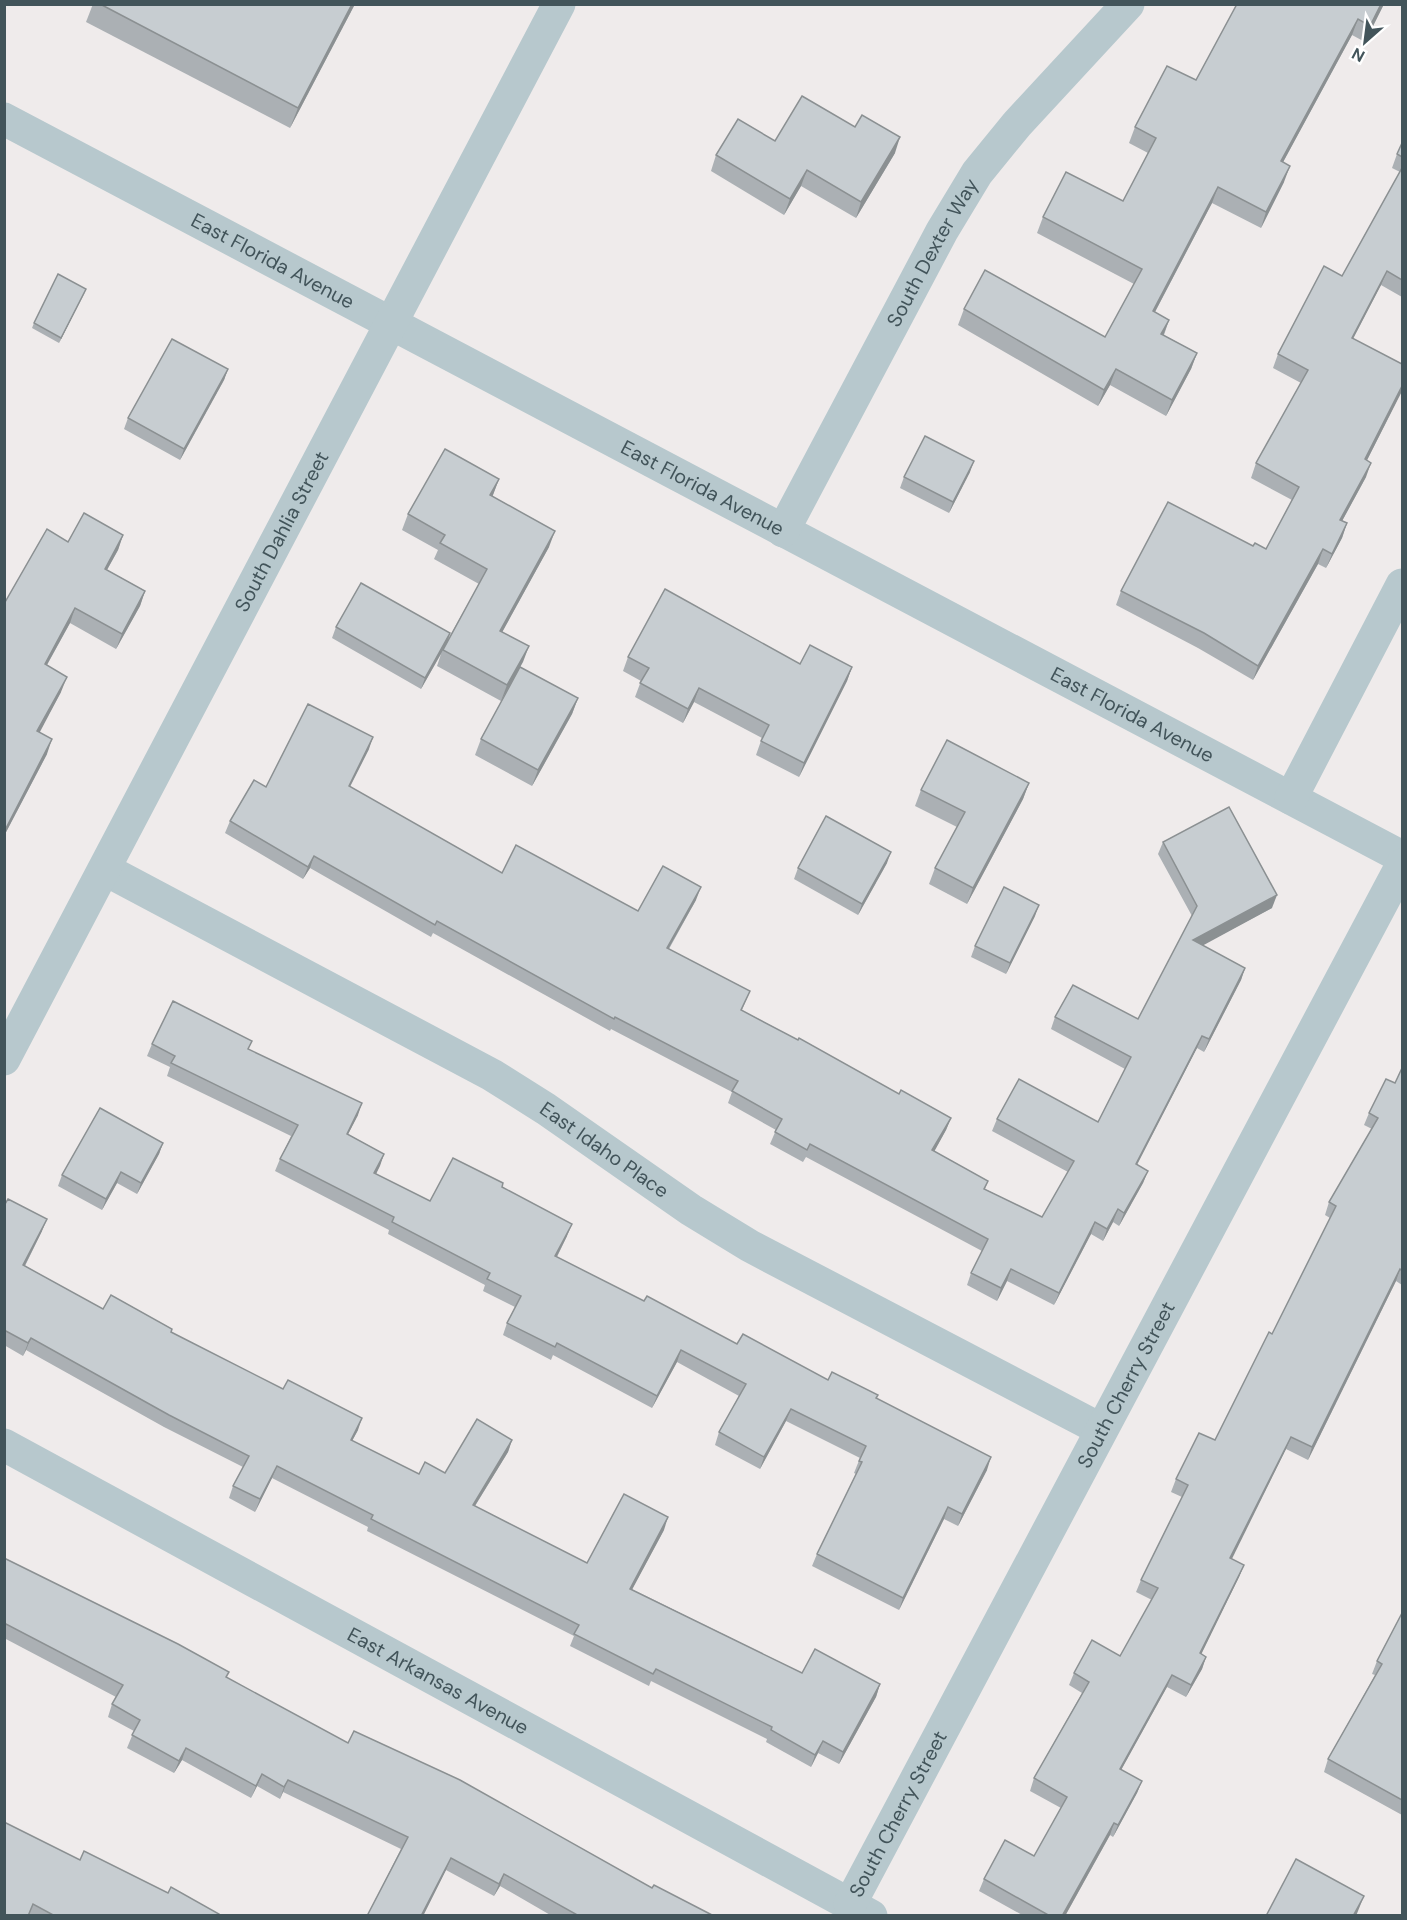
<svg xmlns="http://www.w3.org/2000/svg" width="1407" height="1920" font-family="'DM Sans',sans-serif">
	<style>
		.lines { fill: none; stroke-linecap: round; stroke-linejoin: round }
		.minor { stroke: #b7c8cd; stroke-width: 33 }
		.wall { fill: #abb0b4 }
		.shaded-wall { fill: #8b9092 }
		.building { fill: #c7cdd1; stroke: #8b9092; stroke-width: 1.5 }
		.labels { text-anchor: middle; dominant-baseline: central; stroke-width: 4.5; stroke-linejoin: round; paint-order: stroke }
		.street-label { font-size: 20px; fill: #42545a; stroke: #fff }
	</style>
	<rect width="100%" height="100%" fill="#efebeb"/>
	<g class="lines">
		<g class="minor">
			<path id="s1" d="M4,119l1398,738"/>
			<path id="s2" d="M783,531l159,-300 35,-58 40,-49 111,-120"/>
			<polyline points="1291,798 1402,585"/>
			<path id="s3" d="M106,870l386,205 54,34 145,101 59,36 350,183"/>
			<path id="s4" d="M4,1059l555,-1055"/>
			<path id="s5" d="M4,1445l867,471"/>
			<path id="s6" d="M850,1904l552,-1039"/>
		</g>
	</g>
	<g class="wall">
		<polygon points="93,4 355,4 290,128 86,22"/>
		<polygon points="1384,4 1365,42 1352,35 1283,162 1284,182 1261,228 1212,203 1155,312 1169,320 1164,335 1197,353 1191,369 1166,416 1110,385 1098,406 958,325 964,309 1105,337 1134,284 1037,233 1043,217 1123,201 1148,153 1129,143 1135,127 1196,80"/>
		<polygon points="775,141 895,153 856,218 801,186 784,215 711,171 716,155"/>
		<polygon points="1402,143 1402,297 1381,285 1353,339 1402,364 1402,391 1367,460 1366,477 1342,521 1347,523 1342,538 1326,568 1318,564 1253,680 1198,648 1116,605 1121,591 1253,546 1266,549 1292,500 1251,478 1256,463 1301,383 1273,368 1278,354 1342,276 1400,172 1392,168 1397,154"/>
		<polygon points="86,289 59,343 32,328 34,323"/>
		<polygon points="228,369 224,380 180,460 124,429 128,418"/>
		<polygon points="970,472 949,513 900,488 904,477"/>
		<polygon points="499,479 492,497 549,547 502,632 529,646 520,667 578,698 572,714 532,786 475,755 481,739 519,669 501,701 437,666 441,654 421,689 332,638 336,627 450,633 448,639 479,584 434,559 438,550 402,530 408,514"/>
		<polygon points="123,535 118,550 107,570 145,591 140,606 116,649 70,623 47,665 61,692 39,732 47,754 4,836 4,604 68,542"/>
		<polygon points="628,657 800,664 852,667 847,681 799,777 756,755 762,738 694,702 683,723 635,697 641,681 623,671"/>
		<polygon points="369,749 350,787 502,873 638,911 696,900 669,949 750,991 742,1010 899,1094 951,1118 946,1130 934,1151 988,1181 985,1189 1042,1217 1068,1172 992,1131 997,1119 1098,1122 1125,1069 1051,1029 1055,1017 1138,1019 1192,916 1158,854 1163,842 1272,908 1202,945 1245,968 1241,980 1204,1052 1197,1048 1137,1165 1148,1171 1143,1183 1119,1226 1113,1222 1103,1241 1091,1234 1054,1305 1007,1281 997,1301 967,1285 971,1273 982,1251 806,1157 803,1162 770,1144 776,1130 728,1103 732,1092 611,1029 610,1031 433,933 431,937 310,868 303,879 225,833 230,821 266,787"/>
		<polygon points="1029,783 1023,799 967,904 929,884 935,868 957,827 915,806 921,790"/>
		<polygon points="887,863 858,915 794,879 798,868"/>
		<polygon points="1035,916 1006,974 971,957 975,946"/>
		<polygon points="152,1044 249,1050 358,1115 348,1134 384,1154 376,1174 430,1201 502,1187 567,1236 557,1257 644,1301 737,1344 876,1399 987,1470 958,1526 944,1519 899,1610 812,1566 817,1554 856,1474 854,1473 860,1458 786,1421 760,1469 715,1445 719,1432 739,1396 677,1362 652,1408 553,1355 551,1360 503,1335 507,1323 515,1307 483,1291 485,1285 388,1234 389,1230 275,1171 280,1159 291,1136 167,1076 170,1067 147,1056"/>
		<polygon points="1402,1068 1402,1285 1396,1281 1308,1460 1286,1449 1231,1559 1244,1565 1239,1577 1201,1654 1206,1657 1202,1669 1186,1697 1167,1687 1121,1770 1142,1781 1137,1793 1113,1837 1110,1835 1065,1916 1024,1916 979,1891 984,1879 1034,1856 1061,1808 1030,1791 1034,1778 1082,1693 1069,1685 1074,1673 1120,1656 1152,1600 1136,1592 1141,1580 1182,1497 1171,1492 1176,1479 1215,1440 1272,1334 1330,1218 1325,1215 1329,1202 1372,1129 1364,1125 1369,1113 1395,1083"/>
		<polygon points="163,1143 159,1154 137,1194 117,1183 102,1210 58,1186 62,1175"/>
		<polygon points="4,1206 42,1231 25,1266 103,1309 171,1332 358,1430 352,1441 419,1474 445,1473 512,1440 508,1452 475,1506 587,1563 664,1530 632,1589 802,1673 880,1684 876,1697 839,1764 818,1753 811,1767 766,1742 767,1739 651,1681 649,1686 570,1646 574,1636 367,1531 368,1527 272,1478 255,1512 229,1498 233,1486 243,1467 164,1427 26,1350 23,1356 4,1345"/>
		<polygon points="4,1558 348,1743 652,1888 714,1916 552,1916 500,1886 494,1896 446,1870 423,1916 367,1916 401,1849 283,1792 280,1799 257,1786 251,1798 182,1760 174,1773 127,1748 134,1731 108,1717 112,1704 116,1697 4,1638"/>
		<polygon points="1402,1613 1402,1815 1324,1772 1328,1759 1375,1675 1372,1674 1377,1661"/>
		<polygon points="80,1860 168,1893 219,1916 4,1916"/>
	</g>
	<g class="shaded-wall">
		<polygon points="352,4 355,4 290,128 298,108"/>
		<polygon points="1381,4 1384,4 1365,42 1370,26"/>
		<polygon points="1358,19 1352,35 1275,177 1281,161"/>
		<polygon points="900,137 895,153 856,218 861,202"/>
		<polygon points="1290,166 1284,182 1261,228 1266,212"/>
		<polygon points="807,170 801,186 784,215 790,199"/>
		<polygon points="1218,187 1212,203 1147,327 1153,311"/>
		<polygon points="1387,271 1381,285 1346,352 1352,338"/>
		<polygon points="86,289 84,294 59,343 61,338"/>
		<polygon points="1169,320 1163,336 1161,334"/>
		<polygon points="1197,353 1191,369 1166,416 1172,400"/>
		<polygon points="228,369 224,380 180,460 184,449"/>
		<polygon points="1116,369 1110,385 1098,406 1104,390"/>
		<polygon points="1402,386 1402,391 1360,474 1365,459"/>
		<polygon points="974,461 970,472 949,513 953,502"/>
		<polygon points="1371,463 1366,477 1335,534 1340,520"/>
		<polygon points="499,479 493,495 484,511 490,495"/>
		<polygon points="1347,523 1342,538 1326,568 1332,554"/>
		<polygon points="555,531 549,547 494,647 500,631"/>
		<polygon points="123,535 118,550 99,584 105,569"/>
		<polygon points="1323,549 1318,564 1253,680 1258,666"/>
		<polygon points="145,591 140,606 116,649 122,634"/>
		<polygon points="75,608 70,623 39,679 45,664"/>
		<polygon points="450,633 447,644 443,650 421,689 425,678"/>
		<polygon points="529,646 523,662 501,701 507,685"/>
		<polygon points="852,667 847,681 799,777 804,763"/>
		<polygon points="67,677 61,692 32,747 37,731"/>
		<polygon points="699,688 694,702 683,723 688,709"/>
		<polygon points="578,698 572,714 532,786 538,770"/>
		<polygon points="373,737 369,749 344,798 349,786"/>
		<polygon points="52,739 47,754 4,836 4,832"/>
		<polygon points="1029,783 1023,799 967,904 973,888"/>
		<polygon points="891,852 887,863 858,915 862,904"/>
		<polygon points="314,856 310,868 303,879 308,867"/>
		<polygon points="701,887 696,900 662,960 667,948"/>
		<polygon points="1277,895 1272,908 1189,953 1193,940"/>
		<polygon points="1039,905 1035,916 1006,974 1010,963"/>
		<polygon points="1245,968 1241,980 1204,1052 1209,1039"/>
		<polygon points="1202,1036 1197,1048 1131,1176 1136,1164"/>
		<polygon points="362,1103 358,1115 342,1146 347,1134"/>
		<polygon points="951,1118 946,1130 928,1163 932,1150"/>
		<polygon points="163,1143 159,1154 137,1194 141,1183"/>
		<polygon points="384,1154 380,1166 370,1186 374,1173"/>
		<polygon points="1148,1171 1143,1183 1119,1226 1124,1213"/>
		<polygon points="121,1172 117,1183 102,1210 106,1199"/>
		<polygon points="1118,1209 1113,1222 1103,1241 1107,1229"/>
		<polygon points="47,1219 42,1231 19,1277 23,1265"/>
		<polygon points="1095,1222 1091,1234 1054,1305 1059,1293"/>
		<polygon points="572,1224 567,1236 551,1268 555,1256"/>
		<polygon points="1011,1269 1007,1281 997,1301 1001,1288"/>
		<polygon points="1400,1269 1396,1281 1308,1460 1312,1447"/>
		<polygon points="31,1338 26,1350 23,1356 28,1343"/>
		<polygon points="681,1350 677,1362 652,1408 657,1396"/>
		<polygon points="791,1409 786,1421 760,1469 764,1457"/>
		<polygon points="362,1418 358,1430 346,1452 351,1440"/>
		<polygon points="1291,1437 1286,1449 1226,1571 1230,1558"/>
		<polygon points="512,1440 508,1452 468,1517 473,1505"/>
		<polygon points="991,1457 987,1470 958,1526 962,1514"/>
		<polygon points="277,1466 272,1478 255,1512 260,1499"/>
		<polygon points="948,1507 944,1519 899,1610 903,1598"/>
		<polygon points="668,1517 664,1530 626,1601 630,1589"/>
		<polygon points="1244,1565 1239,1577 1196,1665 1200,1653"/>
		<polygon points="1206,1657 1202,1669 1186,1697 1191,1685"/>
		<polygon points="1172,1675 1167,1687 1115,1781 1120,1769"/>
		<polygon points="880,1684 876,1697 839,1764 843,1752"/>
		<polygon points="823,1741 818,1753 811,1767 815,1755"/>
		<polygon points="186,1748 182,1760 174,1773 179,1761"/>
		<polygon points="262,1774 257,1786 251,1798 256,1786"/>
		<polygon points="288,1780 283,1792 280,1799 284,1787"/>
		<polygon points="1142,1781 1137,1793 1113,1837 1118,1825"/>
		<polygon points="1114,1823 1110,1835 1065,1916 1062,1916"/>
		<polygon points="451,1858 446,1870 423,1916 421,1916"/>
		<polygon points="504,1874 500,1886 494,1896 499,1884"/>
		<polygon points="1364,1896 1356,1916 1353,1916"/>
	</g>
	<g class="building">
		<polygon points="100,4 352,4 298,108"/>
		<polygon points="1237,4 1381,4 1370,26 1358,19 1281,161 1290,166 1266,212 1218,187 1153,311 1169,320 1161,334 1197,353 1172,400 1116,369 1104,390 964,309 985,270 1105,337 1142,269 1043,217 1066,172 1123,201 1156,138 1135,127 1167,66 1196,80"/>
		<polygon points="802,96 855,127 862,115 900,137 861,202 807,170 790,199 716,155 738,119 775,141"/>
		<polygon points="1402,143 1402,157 1397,154"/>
		<polygon points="1402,168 1402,280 1387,271 1352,338 1402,364 1402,386 1365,459 1371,463 1340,520 1347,523 1332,554 1323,549 1258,666 1204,633 1121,591 1168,502 1253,546 1255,543 1266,549 1299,487 1256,463 1308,370 1278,354 1324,266 1342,276"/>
		<polygon points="58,274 86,289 61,338 34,323"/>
		<polygon points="172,339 228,369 184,449 128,418"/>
		<polygon points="925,436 974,461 953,502 904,477"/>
		<polygon points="445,449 499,479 490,495 555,531 500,631 529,646 507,685 443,650 487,569 440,543 445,535 408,514"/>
		<polygon points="84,513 123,535 105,569 145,591 122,634 75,608 45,664 67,677 37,731 52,739 4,832 4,604 47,529 68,542"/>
		<polygon points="361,583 450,633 425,678 336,627"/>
		<polygon points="665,589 800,664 810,645 852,667 804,763 761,741 769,725 699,688 688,709 640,683 649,668 628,657"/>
		<polygon points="520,667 578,698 538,770 481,739"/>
		<polygon points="308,704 373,737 349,786 502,873 516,845 638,911 663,866 701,887 667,948 750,991 741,1010 798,1040 799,1038 899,1094 901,1090 951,1118 932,1150 988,1181 984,1189 1042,1217 1074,1161 997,1119 1019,1079 1098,1122 1131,1057 1055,1017 1073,985 1138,1019 1197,906 1163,842 1229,807 1277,895 1193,940 1245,968 1209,1039 1202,1036 1136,1164 1148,1171 1124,1213 1118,1209 1107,1229 1095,1222 1059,1293 1011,1269 1001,1288 971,1273 988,1239 810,1144 807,1150 775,1132 782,1119 732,1091 738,1081 615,1017 614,1019 437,921 435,925 314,856 308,867 230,821 254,780 266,787"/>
		<polygon points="947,740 1029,783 973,888 935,868 965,812 921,790"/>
		<polygon points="826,816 891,852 862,904 798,868"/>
		<polygon points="1004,887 1039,905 1010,963 975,946"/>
		<polygon points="173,1001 252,1041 248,1049 362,1103 347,1134 384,1154 374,1173 430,1201 453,1158 503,1183 502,1187 572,1224 555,1256 644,1301 647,1296 737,1344 743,1334 828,1380 832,1372 878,1395 876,1398 991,1457 962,1514 948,1507 903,1598 817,1554 862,1462 859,1461 866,1446 791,1409 764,1457 719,1432 746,1384 681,1350 657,1396 557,1343 555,1347 507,1323 521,1296 487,1279 490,1273 392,1222 394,1217 280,1159 298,1125 171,1063 175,1056 152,1044"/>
		<polygon points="1402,1068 1402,1271 1400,1269 1312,1447 1291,1437 1230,1558 1244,1565 1200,1653 1206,1657 1191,1685 1172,1675 1120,1769 1142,1781 1118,1825 1114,1823 1062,1916 1050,1916 984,1879 1005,1840 1034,1856 1067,1797 1034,1778 1089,1682 1074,1673 1092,1640 1120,1656 1158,1588 1141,1580 1188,1485 1176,1479 1199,1433 1215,1440 1269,1332 1272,1334 1336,1206 1329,1202 1378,1118 1369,1113 1386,1079 1395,1083"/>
		<polygon points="100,1108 163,1143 141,1183 121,1172 106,1199 62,1175"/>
		<polygon points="8,1199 47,1219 23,1265 103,1309 111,1295 172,1329 171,1332 283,1389 288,1380 362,1418 351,1440 419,1474 425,1462 445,1473 477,1419 512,1440 473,1505 587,1563 624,1494 668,1517 630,1589 802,1673 815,1649 880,1684 843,1752 823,1741 815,1755 771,1730 772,1727 656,1669 653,1674 574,1634 579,1625 371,1519 373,1515 277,1466 260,1499 233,1486 249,1456 169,1415 31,1338 28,1343 4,1330 4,1206"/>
		<polygon points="4,1558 178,1644 229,1672 226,1677 348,1743 354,1731 460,1780 652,1888 654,1885 714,1916 579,1916 504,1874 499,1884 451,1858 421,1916 367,1916 408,1837 288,1780 284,1787 262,1774 256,1786 186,1748 179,1761 132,1735 140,1720 112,1704 123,1685 6,1624 4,1627"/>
		<polygon points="1402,1613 1402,1800 1328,1759 1382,1664 1377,1661"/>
		<polygon points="4,1822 80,1860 84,1851 168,1893 171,1887 219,1914 218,1916 55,1916 33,1904 28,1916 4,1916"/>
		<polygon points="1296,1859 1364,1896 1353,1916 1266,1916"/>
	</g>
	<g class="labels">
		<g class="street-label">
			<text stroke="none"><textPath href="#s2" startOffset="316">South Dexter Way</textPath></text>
			<text stroke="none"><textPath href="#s1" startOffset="304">East Florida Avenue</textPath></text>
			<text stroke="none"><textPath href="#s1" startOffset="790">East Florida Avenue</textPath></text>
			<text stroke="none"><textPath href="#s4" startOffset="596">South Dahlia Street</textPath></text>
			<text stroke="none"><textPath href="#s1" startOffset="1276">East Florida Avenue</textPath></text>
			<text stroke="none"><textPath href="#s3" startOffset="572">East Idaho Place</textPath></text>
			<text stroke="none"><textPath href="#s6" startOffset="588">South Cherry Street</textPath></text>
			<text stroke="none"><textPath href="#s5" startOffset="494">East Arkansas Avenue</textPath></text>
			<text stroke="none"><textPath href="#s6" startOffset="102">South Cherry Street</textPath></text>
		</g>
	</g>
	<rect width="1407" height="1920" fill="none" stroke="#42545a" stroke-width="12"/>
	<g transform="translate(1365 42) rotate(208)" stroke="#ffffff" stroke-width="4.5" paint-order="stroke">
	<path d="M0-4.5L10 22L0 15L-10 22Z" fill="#42545a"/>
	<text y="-9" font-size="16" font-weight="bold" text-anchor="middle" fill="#42545a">N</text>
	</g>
</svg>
